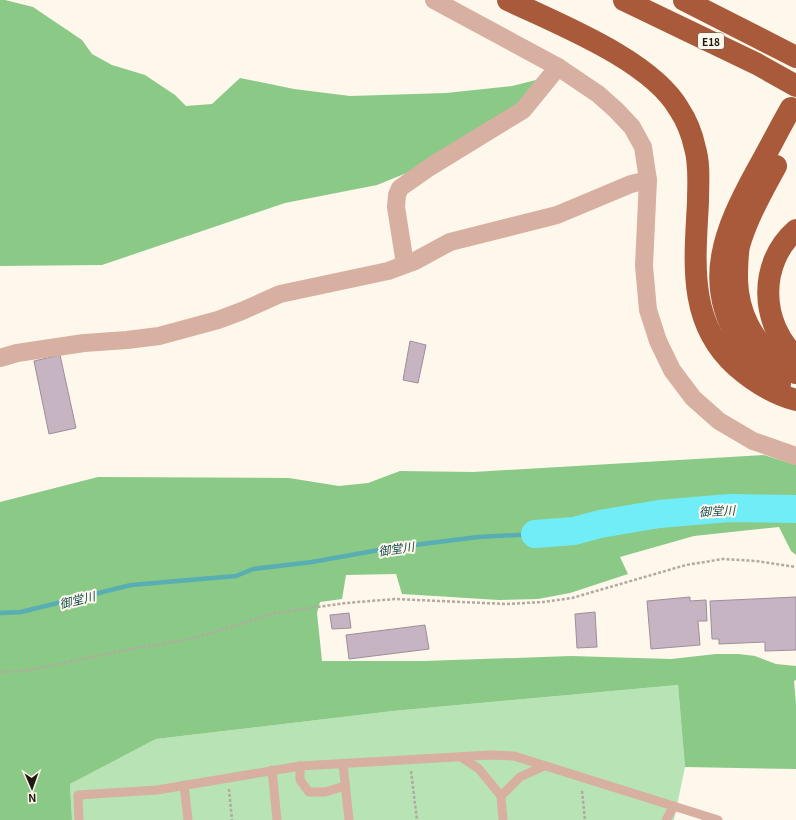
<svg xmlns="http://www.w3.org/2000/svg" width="796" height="820" font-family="Georgia,'Noto Sans JP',serif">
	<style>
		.green { fill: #b8e3b5 }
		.forest { fill: #8bc987 }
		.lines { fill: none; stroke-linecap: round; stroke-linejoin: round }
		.stream { stroke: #58aeb3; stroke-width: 4.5 }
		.river { stroke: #71edf8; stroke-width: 28 }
		.building { fill: #c6b4c3; stroke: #9e8d9b }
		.path { stroke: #b0aaa0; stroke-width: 2.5; stroke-dasharray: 3 2; stroke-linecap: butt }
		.lane { stroke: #d7b0a1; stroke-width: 9 }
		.street { stroke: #d7b0a1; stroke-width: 18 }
		.highway { stroke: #a85a3b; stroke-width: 22 }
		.labels { text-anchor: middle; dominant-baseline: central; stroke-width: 4; stroke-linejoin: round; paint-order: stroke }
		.shield { fill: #fef7eb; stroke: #615c54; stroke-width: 1 }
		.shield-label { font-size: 10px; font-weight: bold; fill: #1e1a13 }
		.water-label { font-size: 12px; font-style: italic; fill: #134b50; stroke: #fef7eb }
	</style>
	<rect width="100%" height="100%" fill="#fef7eb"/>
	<polygon class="green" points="678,685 685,767 674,820 72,820 70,784 156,739 393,711"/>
	<g class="forest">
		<polygon points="0,0 5,0 33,7 82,40 92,54 112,65 145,75 175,95 186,106 212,104 240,78 294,89 350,96 446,93 512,86 540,79 512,112 424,166 377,185 285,203 102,265 0,266"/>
		<polygon points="764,455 796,465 796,555 791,551 779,527 694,536 620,557 628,574 570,593 538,599 499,600 402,594 396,574 346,575 342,599 320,602 317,613 322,661 424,661 571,656 671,659 716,654 739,654 755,656 776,664 796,666 796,680 794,681 796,704 796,769 685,767 678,685 393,711 156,739 70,784 72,820 0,820 0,502 98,477 289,478 339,486 368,483 400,471 473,472"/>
	</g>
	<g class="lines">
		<polyline class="stream" points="0,613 21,612 131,585 236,576 253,569 312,562 390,548 478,537 535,534"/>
		<polyline class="river" points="535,534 574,531 600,524 659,514 729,508 796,509"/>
	</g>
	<g class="building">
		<polygon points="410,341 426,345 418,383 403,380"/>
		<polygon points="60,355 76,428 49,434 34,361"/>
		<polygon points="690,597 690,601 706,600 707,621 698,621 700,645 651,649 647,601"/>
		<polygon points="796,597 796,650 765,651 765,642 719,644 719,639 712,639 710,601"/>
		<polygon points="595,612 597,647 577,648 575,614"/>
		<polygon points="349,613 351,628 332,629 330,615"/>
		<polygon points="425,625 429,649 349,659 346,635"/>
	</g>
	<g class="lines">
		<g class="path">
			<polyline points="0,672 26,671 125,650 180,641 201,636 275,613 346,603 395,599 506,604 543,602 572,598 686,565 723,559 756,561 796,567"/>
			<polyline points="411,771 417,820"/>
			<polyline points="229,789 232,820"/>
			<polyline points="582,791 585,820"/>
		</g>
		<g class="lane">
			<polyline points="461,757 479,769 501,796"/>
			<polyline points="343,764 349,820"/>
			<polyline points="300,766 300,780 309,792 325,792 345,786"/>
			<polyline points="272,770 277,820"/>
			<polyline points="184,785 188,820"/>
			<polyline points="79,820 78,795 157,790 300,766 490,755 514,756 718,820"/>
			<polyline points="503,820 501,796 520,777 544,766"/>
			<polyline points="666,820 674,806"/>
		</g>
		<g class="street">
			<polyline points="434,0 558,67 598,94 616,110 632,127 643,147 648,180 644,266 648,310 658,341 672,370 693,398 719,421 753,441 796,456"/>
			<polyline points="405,264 396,207 397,195 400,188 430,167 523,110 558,67"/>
			<polyline points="0,358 17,353 84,343 127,340 159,336 218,320 242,311 280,294 388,271 415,261 450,242 557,215 631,184 648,180"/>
		</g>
		<g class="highway">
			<path d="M508,0c50,24 143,60 171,109 8,12 13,25 16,39 5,17 3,36 3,54 -3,59 -11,120 38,164 17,15 38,28 60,34"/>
			<polyline points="624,0 757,64 796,86"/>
			<polyline points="684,0 796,57"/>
			<path d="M776,166c-14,26 -29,52 -37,80 -2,11 -2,23 -2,34 1,32 15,61 41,81 5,5 12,8 18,12"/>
			<path d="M796,230c-38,33 -36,94 0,127"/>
			<path d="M780,384c-16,-10 -30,-26 -40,-42 -38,-60 -15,-113 16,-170 12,-21 23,-43 35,-64"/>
		</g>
	</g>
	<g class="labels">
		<rect class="shield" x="698" y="33" width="26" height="16" rx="3"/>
		<g class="shield-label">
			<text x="711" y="41">E18</text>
		</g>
		<g class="water-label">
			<text transform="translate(717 510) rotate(-3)">御堂川</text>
			<text transform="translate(396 548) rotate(-8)">御堂川</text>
			<text transform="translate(77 599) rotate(-14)">御堂川</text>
		</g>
	</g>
	<g transform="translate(32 788) rotate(178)" stroke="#fef7eb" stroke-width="3" paint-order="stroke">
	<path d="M0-3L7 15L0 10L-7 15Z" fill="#1e1a13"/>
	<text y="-6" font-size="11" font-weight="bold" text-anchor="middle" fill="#1e1a13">N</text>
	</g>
</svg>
